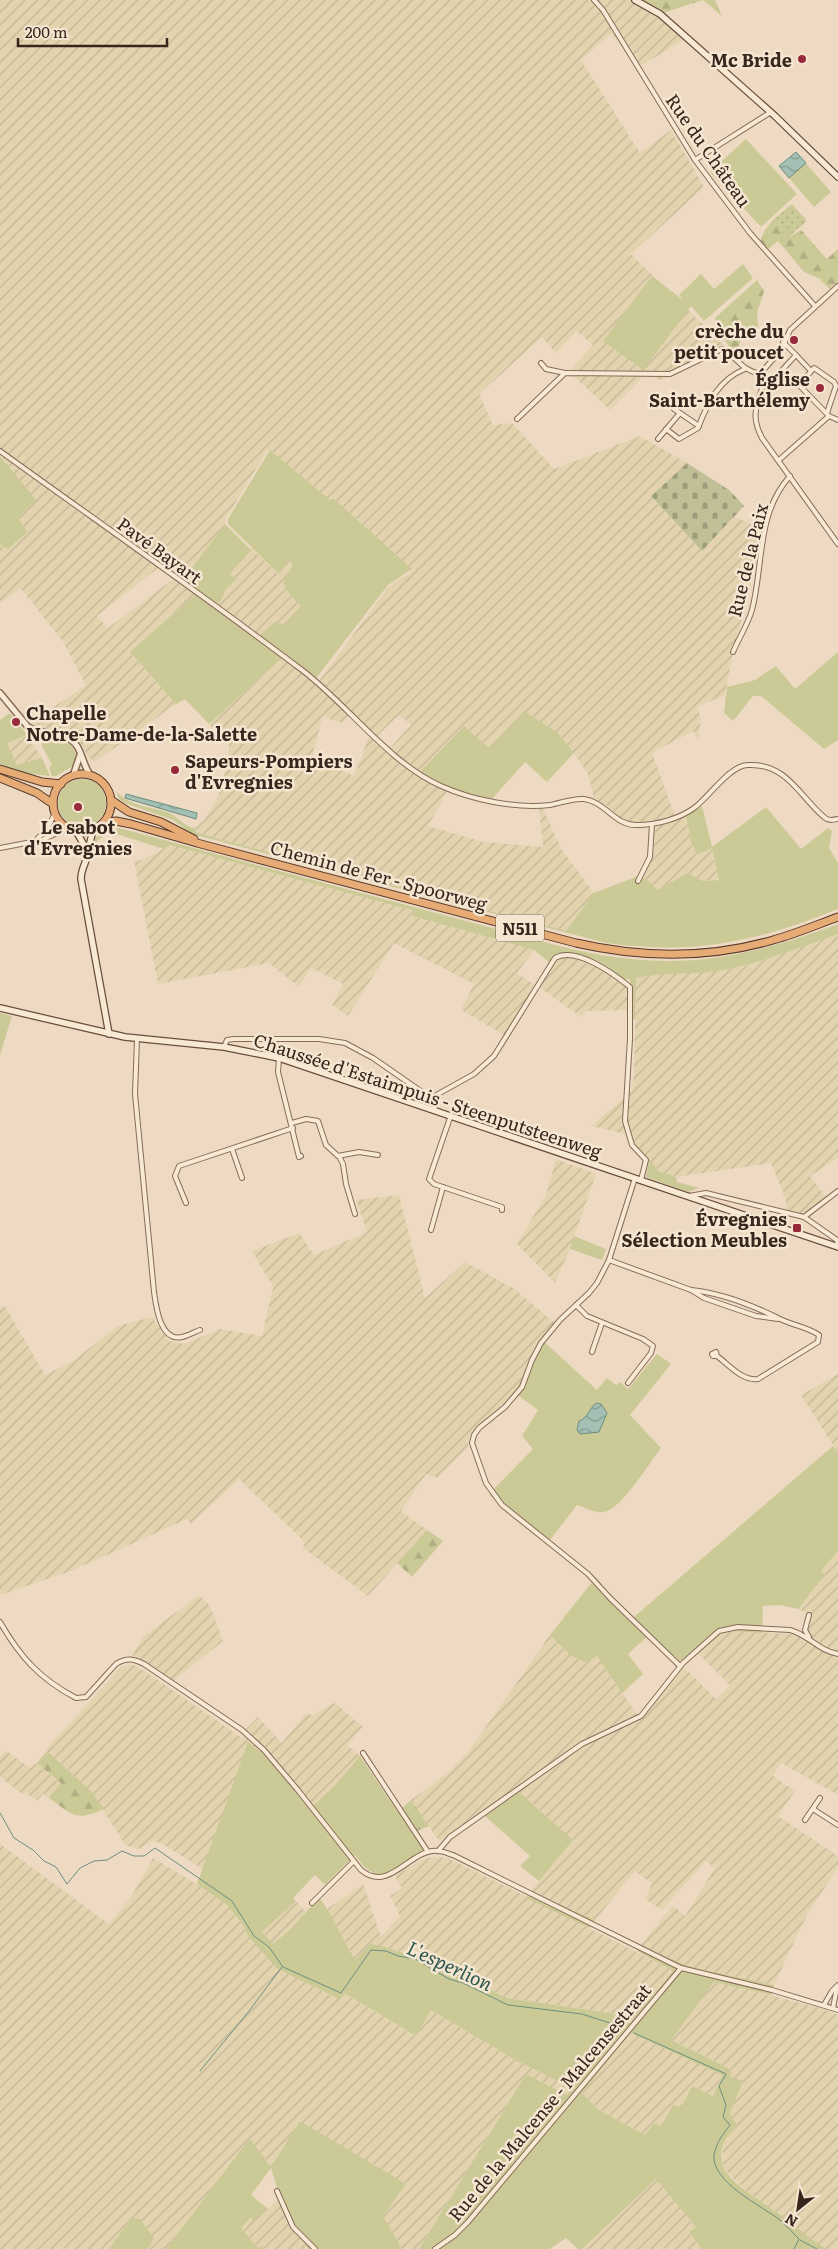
<svg xmlns="http://www.w3.org/2000/svg" width="838" height="2249" font-family="Literata,serif">
	<style>
		.farmland { fill: url(#farmland-furrows) }
		.grass { fill: #cbca96; fill-rule: evenodd }
		.forest { fill: url(#forest-firs) }
		.cemetery { fill: url(#cemetery-stones) }
		.park { fill: url(#park-dots) }
		.water { fill: url(#water-waves); stroke: #6b8e81 }
		.lines { fill: none; stroke-linecap: round; stroke-linejoin: round }
		.stream { stroke: #6b8e81; stroke-width: 1 }
		.minor-casing { stroke: #876b59; stroke-width: 6 }
		.tertiary-casing { stroke: #876b59; stroke-width: 8 }
		.secondary-casing { stroke: #694d3d; stroke-width: 8 }
		.trunk-casing { stroke: #553a2e; stroke-width: 9 }
		.minor { stroke: #f8e9d5; stroke-width: 4 }
		.tertiary { stroke: #f8e9d5; stroke-width: 5 }
		.secondary { stroke: #f8e9d5; stroke-width: 5.5 }
		.trunk { stroke: #e7ab76; stroke-width: 7 }
		.poi-dot { fill: #962a3a; stroke: #f5e6d1; stroke-width: 2 }
		.labels { text-anchor: middle; dominant-baseline: central; stroke-width: 5; stroke-linejoin: round; paint-order: stroke }
		.shield { fill: #f5e6d1; stroke: #706053; stroke-width: 1 }
		.shield-label { font-size: 16px; font-weight: bold; fill: #37261d }
		.poi-label { font-size: 18px; font-weight: bold; fill: #37261d; stroke: #f5e6d1; text-anchor: end }
		.street-label { font-size: 18px; fill: #37261d; stroke: #f5e6d1 }
		.water-label { font-size: 19px; font-style: italic; fill: #2d574e; stroke: #f5e6d1 }
	</style>
	<defs>
		<pattern id="farmland-furrows" width="10" height="10" patternUnits="userSpaceOnUse" patternTransform="scale(1.25)"><rect width="10" height="10" fill="#e3d4af"/><path d="M-1 1l2-2M0 10L10 0M9 11l2-2" fill="none" stroke="#c3b696"/></pattern>
		<pattern id="forest-firs" width="22" height="20" patternUnits="userSpaceOnUse" patternTransform="scale(1.25)"><rect width="22" height="20" fill="#cbca96"/><path d="M5 1l3.5 6h-7zM16 11l3.5 6h-7z" fill="#afad81"/></pattern>
		<pattern id="cemetery-stones" width="16" height="16" patternUnits="userSpaceOnUse" patternTransform="scale(1.25)"><rect width="16" height="16" fill="#c0bf95"/><path d="M2 7V4a2 2 0 0 1 4 0v3zM10 15v-3a2 2 0 0 1 4 0v3z" fill="#9d9b79"/></pattern>
		<pattern id="park-dots" width="8" height="8" patternUnits="userSpaceOnUse" patternTransform="scale(1.25)"><rect width="8" height="8" fill="#cbca96"/><path d="M2 2h.1M6 6h.1" fill="none" stroke="#afad81" stroke-width="1.8" stroke-linecap="round"/></pattern>
		<pattern id="water-waves" width="16" height="10" patternUnits="userSpaceOnUse" patternTransform="scale(1.25)"><rect width="16" height="10" fill="#a4c0b4"/><path d="M0 5q4-4 8 0t8 0" fill="none" stroke="#869c92"/></pattern>
	</defs>
	<rect width="100%" height="100%" fill="#eedac2"/>
	<g class="farmland">
		<polygon points="0,0 635,0 660,14 683,40 641,66 611,34 581,60 640,153 671,130 704,187 631,254 727,348 662,380 644,376 610,410 569,372 593,345 577,331 556,353 542,337 479,394 493,425 512,423 554,469 640,436 687,463 651,496 702,551 735,517 765,530 733,652 725,695 697,707 701,718 698,740 693,731 652,753 675,816 639,823 628,823 606,805 594,799 588,774 574,753 489,748 465,727 420,772 390,748 411,725 399,715 377,736 319,681 386,590 395,582 413,571 333,498 330,501 268,449 225,520 225,524 182,581 0,449"/>
		<polygon points="0,454 158,568 97,616 108,628 173,579 195,595 130,652 176,704 95,762 88,757 81,744 75,737 56,730 29,724 86,685 62,640 21,589 0,603 0,545 8,549 18,518 36,500 24,488"/>
		<polygon points="252,548 278,574 288,561 293,564 291,596 301,606 283,626 276,621 259,636 217,605 221,600 226,589 235,580 230,574"/>
		<polygon points="282,658 317,684 350,715 342,723 323,717 312,756 354,776 370,734 409,770 447,792 428,826 484,842 543,847 539,808 543,809 562,850 594,893 566,932 197,833 195,828 205,819 218,796 228,763 229,744 209,724"/>
		<polygon points="27,735 42,758 17,765 7,743"/>
		<polygon points="686,816 692,846 694,847 696,855 712,847 719,880 703,881 688,873 657,890 650,882 641,878 650,863 654,850 655,827"/>
		<polygon points="170,845 416,911 412,916 534,950 517,973 536,986 506,1036 461,1010 474,984 394,943 348,1016 332,1005 343,984 311,968 299,987 269,963 158,984 134,861 145,859"/>
		<polygon points="838,934 838,1158 810,1176 826,1197 811,1216 786,1210 786,1200 771,1163 676,1177 659,1171 635,1145 628,1127 628,1095 632,1091 634,1071 636,978 656,974 715,971 753,964"/>
		<polygon points="567,956 607,971 626,986 628,1010 586,1011 581,1017 539,987 557,959"/>
		<polygon points="624,1098 626,1134 591,1126"/>
		<polygon points="556,1159 596,1174 570,1249 555,1283 517,1244 546,1195"/>
		<polygon points="399,1195 425,1298 465,1262 513,1288 555,1323 542,1340 515,1393 469,1436 468,1447 438,1478 426,1474 401,1511 427,1530 368,1596 303,1548 305,1542 239,1479 191,1524 187,1519 71,1571 0,1595 0,1308 5,1306 45,1375 73,1361 118,1326 152,1317 169,1341 184,1344 220,1329 262,1336 273,1287 252,1251 299,1233 314,1255 367,1232 356,1200"/>
		<polygon points="838,1374 838,1453 801,1395"/>
		<polygon points="838,1551 838,1795 781,1763 773,1776 795,1791 778,1816 838,1856 838,1867 806,1917 774,1985 690,1967 641,1945 673,1905 685,1916 715,1868 706,1861 662,1910 645,1899 652,1884 635,1871 595,1920 531,1891 573,1840 519,1792 485,1816 480,1813 439,1841 411,1800 447,1773 469,1751 550,1635 570,1655 597,1656 641,1720 684,1667 716,1699 730,1685 698,1654 722,1633 734,1631 791,1634 803,1638 805,1613 798,1609 825,1575 821,1571"/>
		<polygon points="199,1595 210,1606 223,1641 171,1683 130,1660 142,1638"/>
		<polygon points="126,1665 134,1665 143,1670 242,1738 246,1729 258,1717 282,1743 306,1713 312,1715 335,1703 363,1727 347,1745 360,1756 337,1783 311,1808 231,1793 204,1870 161,1843 153,1841 139,1849 125,1845 91,1791 47,1751 48,1747 121,1667"/>
		<polygon points="5,1750 30,1768 37,1763 61,1783 49,1798 43,1794 37,1801 25,1792 23,1795 0,1777 0,1758"/>
		<polygon points="0,1844 109,1924 131,1897 153,1858 212,1893 226,1904 241,1922 249,1937 276,1968 339,1999 344,1993 415,2036 431,2010 517,2061 572,2088 567,2095 526,2074 419,2249 402,2249 383,2216 406,2184 271,2167 250,2139 166,2249 148,2249 154,2238 131,2218 109,2249 0,2249"/>
		<polygon points="434,1857 447,1858 495,1881 674,1971 630,2023 610,2013 507,1998 440,1965 379,1945 370,1944 355,1960 327,1909 363,1884 381,1936 400,1916 390,1896 402,1888 395,1876 421,1860"/>
		<polygon points="296,1901 306,1912 292,1928 273,1945 262,1932"/>
		<polygon points="714,1981 823,2009 838,2015 838,2249 826,2249 799,2232 786,2219 749,2194 725,2170 722,2161 724,2139 737,2125 730,2114 729,2077 732,2070 671,2040"/>
		<polygon points="631,2033 722,2074 713,2096 692,2086 681,2109 661,2127 645,2135 599,2110 582,2093"/>
		<polygon points="656,2178 696,2227 689,2233 702,2249 582,2249"/>
		<polygon points="280,2197 310,2243 307,2246 309,2249 264,2249 261,2246 258,2248 241,2228 250,2218 255,2222"/>
	</g>
	<g class="grass">
		<polygon points="746,139 797,194 761,227 710,172"/>
		<polygon points="796,152 831,192 814,207 779,166"/>
		<polygon points="743,264 753,278 704,321 691,306 643,370 603,341 652,276 684,301 679,295 701,274 714,289"/>
		<polygon points="270,450 330,500 333,498 412,569 388,585 316,678 259,636 276,621 283,625 301,606 291,596 283,583 293,564 288,561 279,574 228,524 228,519"/>
		<polygon points="0,456 36,500 18,518 27,532 8,549 0,545"/>
		<polygon points="225,524 251,550 230,574 236,580 226,589 221,600 217,605 182,581"/>
		<polygon points="195,595 282,658 209,724 185,699 176,704 130,652"/>
		<polygon points="838,652 838,740 824,749 761,696 753,696 733,721 724,713 727,687 755,680 776,666 795,689"/>
		<polygon points="524,711 558,733 574,753 547,782 525,762 492,799 452,789 420,772 464,726 489,748"/>
		<polygon points="10,713 27,735 7,743 17,765 42,758 50,776 25,773 0,764 0,720"/>
		<path d="M48,737c17,1 31,9 28,27l-20,12h-4l-3,-9 3,-2 -10,-19 1,-6z"/>
		<circle cx="82" cy="803" r="24"/>
		<path d="M116,791c14,16 33,15 51,21 11,4 17,15 28,16l2,5 369,98 28,-38 44,-17 12,6 7,8 31,-17 15,8 16,-1 -7,-32 -16,7 -2,-8 -2,-1 -6,-30 16,-10 10,41 54,-40 35,42 27,-21 4,3 -3,17 9,15v46c-81,33 -145,46 -232,34l-414,-109 -19,-14 -48,-17 -6,-4z"/>
		<path d="M119,828l440,118c107,27 177,16 279,-22v10c-40,14 -80,31 -122,37 -27,4 -53,1 -80,7l-1,41h-4l-1,-40h-4l-1,3c-19,-15 -41,-29 -66,-29l-9,10 -16,-13 -122,-34 3,-5 -245,-66 -6,4 -54,-17 -12,8 -7,11v-10l17,-12z"/>
		<polygon points="0,1013 12,1016 0,1055"/>
		<polygon points="649,1159 659,1171 676,1177 677,1182 699,1188 688,1192 646,1177"/>
		<polygon points="574,1236 606,1249 602,1260 570,1249"/>
		<path d="M542,1340l55,50 10,-12 9,7 4,-3 8,7 29,-35 14,10 -41,51 31,33c-11,14 -41,63 -57,64 -10,1 -18,-4 -27,-7l-30,39 -41,-32 -17,-18 44,-45 -11,-13 16,-26 -23,-17 16,-36z"/>
		<polygon points="833,1446 838,1453 838,1551 821,1571 825,1575 798,1609 780,1605 763,1606 762,1633 734,1631 722,1633 698,1654 694,1650 680,1661 650,1634 628,1654 643,1674 622,1693 597,1656 585,1662 570,1655 550,1635 596,1577 612,1597 634,1617"/>
		<path d="M248,1742l21,17 42,49 26,-25 23,-27 64,95 -37,22 -10,2 -13,-8 -9,-12 -30,30 -10,-10 -22,23 3,3 -34,31 11,12 19,-16 27,-31 10,15 26,48 15,-16 9,1 61,20 67,33 103,15 20,10 43,-52 -36,-20 4,-6 49,22 84,18 -2,10 -58,-13 -43,58 61,30 -2,7 13,4 -13,32 7,12c-10,11 -18,19 -15,37 2,20 49,45 64,57 14,11 26,21 40,30h-124l-13,-17 7,-5 -40,-48 -74,70h-4l-12,-11 -16,11h-131l107,-175 41,21 5,-7 -55,-27 -86,-51 -15,26 -72,-43 -5,6 -63,-31 -27,-31 -8,-15 -15,-18 -29,-20zM631,2033l91,42 -9,21 -21,-10 -11,22 -8,-3 -12,21 -7,-3 -9,12 -46,-25 -17,-17z"/>
		<polygon points="519,1792 573,1840 539,1881 520,1866 530,1856 485,1816"/>
		<polygon points="531,1891 595,1920 589,1928 526,1898"/>
		<polygon points="300,2121 406,2184 383,2216 402,2249 309,2249 306,2246 309,2243 293,2225 280,2197 271,2168 251,2195 268,2209 255,2222 250,2218 241,2228 258,2248 261,2246 264,2249 166,2249 247,2142 250,2139 271,2167"/>
		<polygon points="131,2218 140,2219 154,2238 148,2249 109,2249"/>
	</g>
	<g class="forest">
		<polygon points="635,0 715,0 722,16 703,0 660,14"/>
		<polygon points="772,221 787,238 801,230 827,259 838,249 838,282 829,289 820,279 804,272 778,241 767,250 760,241 765,230"/>
		<polygon points="757,280 764,291 757,313 758,327 750,331 744,329 738,349 730,348 718,330 715,318"/>
		<polygon points="427,1530 443,1541 412,1577 397,1563"/>
		<path d="M47,1751l44,40 13,18c-28,13 -31,6 -55,-11l12,-15 -24,-20z"/>
		<polygon points="411,1800 429,1826 412,1833 398,1812"/>
	</g>
	<polygon class="cemetery" points="687,463 729,490 744,506 702,551 651,496"/>
	<polygon class="park" points="792,204 807,221 787,238 772,221"/>
	<g class="water">
		<polygon points="796,152 806,163 789,178 779,166"/>
		<polygon points="126,794 197,813 196,819 125,798"/>
		<path d="M597,1403l4,1 6,9 -8,19 -19,2 -3,-4 2,-9c10,-3 10,-14 18,-18z"/>
	</g>
	<g class="lines">
		<g class="stream">
			<polyline points="0,1813 14,1838 33,1850 44,1861 56,1867 67,1884 80,1868 94,1861 107,1860 122,1851 134,1856 144,1856 155,1848 232,1901 254,1936 269,1947 283,1967 341,1993 371,1950 386,1951 398,1956 415,1959 449,1979 463,1983 508,2005 582,2014 622,2027"/>
			<path d="M634,2033l92,41 -7,12 7,19 -3,12 7,8c-7,9 -14,18 -16,30 -3,27 48,51 66,65 7,6 13,13 19,19l-5,10"/>
			<polyline points="200,2071 249,2011 282,1967"/>
			<polyline points="800,2240 817,2249"/>
		</g>
		<defs>
			<g id="minor">
				<polyline points="594,0 603,10 695,160 750,233 815,306"/>
				<polyline points="695,160 771,112"/>
				<polyline points="796,355 811,371"/>
				<polyline points="541,363 546,369 565,373"/>
				<polyline points="760,374 782,349 790,330 838,286"/>
				<path d="M764,382c-7,24 -14,33 -2,56l76,106"/>
				<polyline points="764,382 772,381 796,355 783,342"/>
				<polyline points="674,409 699,426"/>
				<polyline points="827,413 836,386 834,382 814,368 799,385 829,416 838,420"/>
				<path d="M517,419l48,-46 105,1 52,-25c16,8 17,20 38,25"/>
				<path d="M666,429l13,10 19,-11c9,-24 21,-49 47,-59"/>
				<polyline points="658,439 680,413"/>
				<path d="M0,451c101,73 203,144 302,219 46,35 87,93 139,116 31,14 76,23 109,19 11,-2 23,-7 34,-6 22,3 31,27 53,26 19,0 42,-6 57,-17 15,-11 36,-43 54,-43 39,-2 52,32 76,52 4,4 9,3 14,2"/>
				<polyline points="779,460 829,416"/>
				<path d="M733,652c6,-14 15,-28 19,-42 12,-46 4,-96 38,-134"/>
				<polyline points="36,840 47,829 55,813"/>
				<polyline points="0,848 42,840 68,828"/>
				<polyline points="638,881 650,857 652,824"/>
				<path d="M137,1039l-2,55 19,198c2,14 6,50 28,45 6,-1 12,-5 18,-7"/>
				<polyline points="224,1047 227,1040 234,1039 319,1039 345,1043 373,1058 422,1092 431,1098 435,1110"/>
				<polyline points="279,1058 278,1072 299,1157 301,1156"/>
				<path d="M431,1098l43,-24 20,-18 61,-98c21,-12 59,16 75,29v52l-5,82 7,24 14,15 -5,20"/>
				<polyline points="451,1115 429,1179 434,1184 502,1207 502,1210"/>
				<polyline points="292,1123 306,1119 318,1121 326,1145 338,1156 359,1152 378,1155"/>
				<polyline points="232,1149 242,1178"/>
				<polyline points="339,1156 343,1164 346,1184 355,1214"/>
				<polyline points="635,1178 609,1260 597,1283 589,1293 560,1320 541,1343 532,1360 522,1387 505,1407 479,1428 474,1435 472,1443 486,1483 502,1505 588,1574 610,1598 680,1666"/>
				<polyline points="689,1196 706,1193 804,1217 837,1240 838,1245"/>
				<polyline points="186,1203 175,1176 179,1166 293,1128"/>
				<polyline points="804,1217 838,1191"/>
				<polyline points="431,1230 443,1187"/>
				<polyline points="609,1260 691,1290 704,1298 756,1316 778,1319"/>
				<path d="M691,1290c31,3 61,15 89,29 12,6 28,8 39,16l-1,7 -60,37c-16,2 -29,-14 -41,-23h-4l-1,-2 4,-2 1,4"/>
				<polyline points="576,1305 587,1316 643,1339 653,1346 651,1353 628,1383"/>
				<polyline points="592,1352 602,1323"/>
				<polyline points="809,1615 805,1630 809,1637"/>
				<path d="M0,1622c20,35 40,57 76,76l10,-1 30,-33c11,-7 18,-5 28,0l98,66 22,20 33,39 64,81c29,24 49,-22 77,-19 5,0 11,3 15,4l228,113 91,22 66,20"/>
				<polyline points="363,1753 428,1852"/>
				<polyline points="813,1809 838,1825"/>
				<polyline points="805,1820 820,1798"/>
				<path d="M438,1851l12,-14 132,-93 59,-28 42,-53 36,-32 19,-4 52,3c19,5 29,21 48,24"/>
				<polyline points="312,1903 354,1861"/>
				<polyline points="824,2005 832,1991 838,1985"/>
				<polyline points="833,2008 837,1987"/>
				<polyline points="277,2191 293,2227 315,2249"/>
				<polyline points="435,2249 455,2235 468,2222 681,1968"/>
			</g>
			<g id="tertiary">
				<path d="M0,693l28,34c15,9 38,3 49,19 5,8 7,20 13,29"/>
				<polyline points="73,776 80,755"/>
			</g>
			<g id="secondary">
				<polyline points="635,0 660,14 775,116 838,177"/>
				<path d="M94,829c-4,9 -4,16 -6,25 -2,9 -7,15 -7,25l28,155"/>
				<polyline points="76,831 88,852"/>
				<polyline points="0,1008 125,1037 224,1047 279,1058 838,1247"/>
			</g>
			<g id="trunk">
				<polyline points="0,769 42,782 61,784"/>
				<circle cx="82" cy="803" r="29"/>
				<polyline points="0,778 37,793 53,804"/>
				<polyline points="111,800 129,812 161,822 194,839"/>
				<path d="M103,823l13,-2 15,3 66,19 379,100c66,15 132,16 197,-3 22,-6 43,-15 65,-23"/>
			</g>
		</defs>
		<use href="#minor" class="minor-casing"/>
		<use href="#tertiary" class="tertiary-casing"/>
		<use href="#secondary" class="secondary-casing"/>
		<use href="#trunk" class="trunk-casing"/>
		<use href="#minor" class="minor"/>
		<use href="#tertiary" class="tertiary"/>
		<use href="#secondary" class="secondary"/>
		<use href="#trunk" class="trunk"/>
	</g>
	<g class="poi-dot">
		<circle cx="802" cy="59" r="5"/>
		<circle cx="794" cy="340" r="5"/>
		<circle cx="820" cy="388" r="5"/>
		<circle cx="16" cy="722" r="5"/>
		<circle cx="175" cy="770" r="5"/>
		<circle cx="78" cy="807" r="5"/>
		<rect x="792" y="1223" width="10" height="10" rx="2.5"/>
	</g>
	<g class="labels">
		<rect class="shield" x="496" y="914.5" width="48" height="27" rx="4"/>
		<g class="shield-label">
			<text x="520" y="928">N511</text>
		</g>
		<g class="poi-label">
			<text x="792" y="59">Mc Bride</text>
			<text x="784" y="330">crèche du<tspan x="784" dy="21">petit poucet</tspan></text>
			<text x="810" y="378">Église<tspan x="810" dy="21">Saint-Barthélemy</tspan></text>
			<text x="26" y="712" text-anchor="start">Chapelle<tspan x="26" dy="21">Notre-Dame-de-la-Salette</tspan></text>
			<text x="185" y="760" text-anchor="start">Sapeurs-Pompiers<tspan x="185" dy="21">d'Evregnies</tspan></text>
			<text x="78" y="826" text-anchor="middle">Le sabot<tspan x="78" dy="21">d'Evregnies</tspan></text>
			<text x="787" y="1218">Évregnies<tspan x="787" dy="21">Sélection Meubles</tspan></text>
		</g>
		<g class="street-label">
			<text transform="translate(709 150) rotate(55)">Rue du Château</text>
			<text transform="translate(160 550) rotate(36)">Pavé Bayart</text>
			<text transform="translate(747 560) rotate(-76)">Rue de la Paix</text>
			<text transform="translate(379 875) rotate(15)">Chemin de Fer - Spoorweg</text>
			<text transform="translate(428 1095) rotate(18)">Chaussée d'Estaimpuis - Steenputsteenweg</text>
			<text transform="translate(549 2102) rotate(-50)">Rue de la Malcense - Malcensestraat</text>
		</g>
		<g class="water-label">
			<text transform="translate(450 1965) rotate(25)">L'esperlion</text>
		</g>
	</g>
	<g transform="translate(798 2209) rotate(210)" stroke="#f5e6d1" stroke-width="4" paint-order="stroke">
	<path d="M0-4L9 19L0 12L-9 19Z" fill="#37261d"/>
	<text y="-8" font-size="14" font-weight="bold" text-anchor="middle" fill="#37261d">N</text>
	</g>
	<path d="M18 38v8h149v-8" fill="none" stroke="#37261d" stroke-width="2.5"/>
	<text x="25" y="38" font-size="15" fill="#37261d" stroke="#f5e6d1" stroke-width="4" paint-order="stroke">200 m</text>
</svg>
